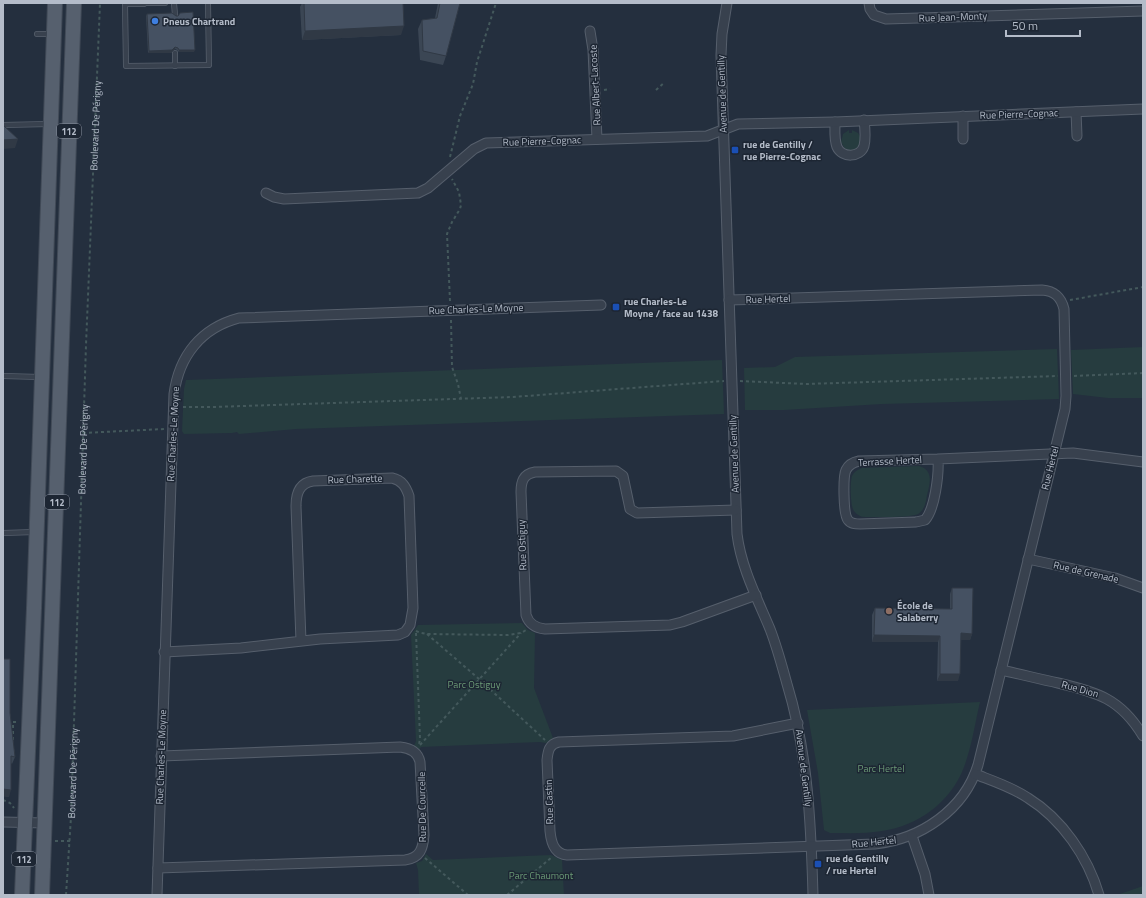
<svg xmlns="http://www.w3.org/2000/svg" width="1146" height="898" font-family="'Titillium Web',sans-serif">
	<style>
		.green { fill: #263c3f }
		.lines { fill: none; stroke-linecap: round; stroke-linejoin: round }
		.service-casing { stroke: #565f6c; stroke-width: 6 }
		.minor-casing { stroke: #565f6c; stroke-width: 11 }
		.primary-casing { stroke: #414a57; stroke-width: 16 }
		.path { stroke: #44595c; stroke-width: 2; stroke-dasharray: 3 3; stroke-linecap: butt }
		.service { stroke: #38414e; stroke-width: 4.5 }
		.minor { stroke: #38414e; stroke-width: 9 }
		.primary { stroke: #56606e; stroke-width: 14 }
		.wall { fill: #3b4654 }
		.shaded-wall { fill: #303945 }
		.building { fill: #455162; stroke: #303945 }
		.shop-dot { fill: #3f7fe0; stroke: #1d2633; stroke-width: 1.5 }
		.transit-dot { fill: #1a4fb4; stroke: #1d2633; stroke-width: 1.5 }
		.education-dot { fill: #8d6e63; stroke: #1d2633; stroke-width: 1.5 }
		.labels { text-anchor: middle; dominant-baseline: central; stroke-width: 3; stroke-linejoin: round; paint-order: stroke }
		.shield { fill: #1d2633; stroke: #878f9c; stroke-width: 1 }
		.shield-label { font-size: 9px; font-weight: bold; fill: #b4bcc9 }
		.street-label { font-size: 10px; fill: #b4bcc9; stroke: #1d2633 }
		.poi-label { font-size: 10px; font-weight: bold; fill: #b4bcc9; stroke: #1d2633; text-anchor: start }
		.park-label { font-size: 10px; fill: #6b9a76; stroke: #1d2633 }
	</style>
	<rect width="100%" height="100%" fill="#242f3e"/>
	<g class="green">
		<polygon points="849,130 849,133 852,133 852,130 858,133 861,138 860,146 853,151 845,149 841,142 843,134"/>
		<polygon points="1143,347 1143,398 1108,398 1073,394 1071,350"/>
		<polygon points="1057,349 1059,399 882,404 784,410 745,410 744,368 775,367 795,357"/>
		<polygon points="722,360 724,414 296,429 239,434 237,432 232,433 184,434 182,431 184,389 186,380"/>
		<path d="M919,466c15,4 11,18 8,29 -1,6 -2,15 -9,19 -8,4 -42,3 -53,3 -4,0 -8,-2 -11,-6 -4,-5 -4,-29 -2,-35 2,-4 5,-6 10,-8z"/>
		<polygon points="522,623 528,630 535,633 534,688 553,738 546,743 540,742 421,747 419,750 414,746 416,741 411,635 418,625"/>
		<path d="M980,702c-5,21 -8,44 -16,65 -13,35 -46,59 -82,64 -17,3 -35,2 -52,2l-6,-3 -6,-57 -11,-63z"/>
		<polygon points="426,854 433,860 551,855 562,860 564,895 419,895 418,870 416,863 422,861"/>
		<polygon points="1143,886 1143,895 1117,895"/>
	</g>
	<g class="lines">
		<defs>
			<g id="service">
				<polyline points="144,3 165,3"/>
				<polyline points="174,3 175,15"/>
				<polyline points="144,4 125,4 126,66 209,65 208,3"/>
				<polyline points="37,34 51,34"/>
				<polyline points="175,53 175,66"/>
				<polyline points="3,125 49,124"/>
				<polyline points="3,376 40,377"/>
				<polyline points="3,533 35,532"/>
			</g>
			<g id="minor">
				<path d="M727,3l-5,31 -1,21 16,479c4,33 20,64 33,95 7,18 12,37 17,55 21,69 24,140 26,211"/>
				<polyline points="869,3 870,9 874,15 886,19 1143,11"/>
				<polyline points="590,31 593,50 597,139"/>
				<polyline points="1076,112 1077,136"/>
				<polyline points="963,116 963,139"/>
				<path d="M835,122c0,8 -1,17 2,25 5,11 23,11 27,-1 2,-8 1,-18 0,-26"/>
				<polyline points="266,193 274,197 284,199 418,193 428,188 474,149 486,143 707,136 738,124 835,122 1143,109"/>
				<path d="M729,300l313,-10c13,1 19,7 22,19l2,87 -1,13 -87,356c-14,45 -57,74 -103,79l-308,11c-13,-1 -16,-13 -17,-24l-3,-71c1,-9 2,-16 12,-18l174,-6 65,-13"/>
				<path d="M938,459c1,15 -3,50 -13,61l-9,2 -56,2c-5,0 -9,0 -12,-4 -5,-6 -5,-44 -2,-50 3,-6 8,-8 13,-9l79,-2 135,-6 70,9"/>
				<path d="M736,510l-99,3 -7,-4 -7,-33 -7,-5 -81,1c-12,2 -14,10 -14,20l5,123c3,9 9,13 19,14l125,-4 12,-3 74,-27"/>
				<polyline points="1028,559 1115,578 1143,588"/>
				<path d="M164,652l77,-4 79,-9 78,-4 7,-3 5,-7 3,-17 -4,-112c-3,-9 -7,-16 -17,-18l-79,3c-14,2 -17,13 -17,25l5,135"/>
				<path d="M1001,670c19,4 38,9 57,13 39,9 63,16 85,53"/>
				<path d="M975,774c18,7 37,13 53,24 34,21 60,59 71,97"/>
				<polyline points="3,822 46,823"/>
				<polyline points="912,836 925,874 929,895"/>
				<path d="M158,868l247,-8c15,-2 18,-11 19,-25l-4,-73c-2,-10 -10,-14 -20,-15l-239,9"/>
				<path d="M157,895l17,-501c5,-38 27,-66 65,-76l362,-13"/>
			</g>
			<g id="primary">
				<polyline points="22,895 34,608 55,3"/>
				<polyline points="42,895 74,3"/>
			</g>
		</defs>
		<use href="#service" class="service-casing"/>
		<use href="#minor" class="minor-casing"/>
		<use href="#primary" class="primary-casing"/>
		<g class="path">
			<polyline points="604,90 610,89"/>
			<polyline points="656,90 665,82"/>
			<polyline points="450,157 460,116 473,84 477,62 496,3"/>
			<polyline points="1070,300 1143,287"/>
			<polyline points="450,301 447,234 452,222 460,209 461,205 459,192 452,179"/>
			<polyline points="451,320 452,367 458,384 461,399"/>
			<polyline points="1074,376 1143,373"/>
			<polyline points="740,381 806,384 1058,376"/>
			<polyline points="183,407 213,407 513,397 724,381"/>
			<polyline points="83,433 164,429"/>
			<polyline points="416,631 421,633 427,634 508,635 521,633 526,630"/>
			<polyline points="416,633 420,738 419,745"/>
			<polyline points="427,634 479,679 545,740"/>
			<polyline points="13,740 13,722 18,722"/>
			<polyline points="420,745 521,633"/>
			<polyline points="3,800 10,803 14,808"/>
			<polyline points="55,841 70,841"/>
			<polyline points="3,858 4,858"/>
			<polyline points="425,858 468,895"/>
			<path id="s1" d="M66,895l5,-78 15,-472 14,-342"/>
			<polyline points="507,895 552,857"/>
		</g>
		<use href="#service" class="service"/>
		<use href="#minor" class="minor"/>
		<use href="#primary" class="primary"/>
	</g>
	<g class="wall">
		<polygon points="302,3 403,3 401,35 302,40 300,7"/>
		<polygon points="438,3 460,3 446,56 443,65 420,60 418,29 422,20 435,18"/>
		<polygon points="147,14 176,16 194,52 179,52 177,50 175,49 171,53 148,53 146,16"/>
		<polygon points="952,588 972,634 970,640 960,640 958,681 937,681 938,642 872,642 872,615 875,608 950,609 950,594"/>
		<polygon points="3,659 10,713 15,757 12,764 11,763 9,797 3,796"/>
	</g>
	<g class="shaded-wall">
		<polygon points="404,26 401,35 302,40 305,31"/>
		<polygon points="175,47 175,49 171,53 148,53 149,51"/>
		<polygon points="179,50 195,50 194,52 179,52"/>
		<polygon points="18,139 15,148 3,149 3,140"/>
		<polygon points="961,633 972,634 970,640 958,640"/>
		<polygon points="874,635 940,636 938,642 872,642"/>
		<polygon points="940,674 960,674 958,681 937,681"/>
		<polygon points="3,789 11,790 9,797 3,796"/>
	</g>
	<g class="building">
		<polygon points="3,3 4,3 3,17"/>
		<polygon points="304,3 403,3 404,26 305,31"/>
		<polygon points="440,3 460,3 446,56 423,51 422,20 437,18"/>
		<polygon points="193,12 195,50 179,50 178,48 175,47 172,50 149,51 147,14 172,13 176,16 178,16 180,13"/>
		<polygon points="3,125 18,139 3,140"/>
		<polygon points="952,588 973,588 972,634 961,633 960,674 940,674 940,636 874,635 875,608 952,609"/>
		<polygon points="3,659 10,659 10,713 15,757 11,756 11,790 3,789"/>
	</g>
	<circle class="shop-dot" cx="155" cy="21" r="4"/>
	<g class="transit-dot">
		<rect x="731" y="146" width="8" height="8" rx="2"/>
		<rect x="612" y="303" width="8" height="8" rx="2"/>
		<rect x="814" y="860" width="8" height="8" rx="2"/>
	</g>
	<circle class="education-dot" cx="889" cy="611" r="4"/>
	<g class="labels">
		<g class="shield">
			<rect x="57" y="124" width="24" height="14" rx="3"/>
			<rect x="45" y="495" width="24" height="14" rx="3"/>
			<rect x="12" y="852" width="24" height="14" rx="3"/>
		</g>
		<g class="shield-label">
			<text x="69" y="131">112</text>
			<text x="57" y="502">112</text>
			<text x="24" y="859">112</text>
		</g>
		<g class="street-label">
			<text transform="translate(953 17) rotate(-2)">Rue Jean-Monty</text>
			<text transform="translate(595 85) rotate(-93)">Rue Albert-Lacoste</text>
			<text transform="translate(722 94) rotate(-92)">Avenue de Gentilly</text>
			<text transform="translate(1019 114) rotate(-2)">Rue Pierre-Cognac</text>
			<text stroke="none"><textPath href="#s1" startOffset="770">Boulevard De Périgny</textPath></text>
			<text transform="translate(542 141) rotate(-2)">Rue Pierre-Cognac</text>
			<text transform="translate(768 299) rotate(-2)">Rue Hertel</text>
			<text transform="translate(476 309) rotate(-2)">Rue Charles-Le Moyne</text>
			<text transform="translate(173 434) rotate(-87)">Rue Charles-Le Moyne</text>
			<text stroke="none"><textPath href="#s1" startOffset="446">Boulevard De Périgny</textPath></text>
			<text transform="translate(734 454) rotate(-92)">Avenue de Gentilly</text>
			<text transform="translate(890 461) rotate(-3)">Terrasse Hertel</text>
			<text transform="translate(1050 468) rotate(-76)">Rue Hertel</text>
			<text transform="translate(355 479) rotate(-2)">Rue Charette</text>
			<text transform="translate(522 545) rotate(-92)">Rue Ostiguy</text>
			<text transform="translate(1086 572) rotate(13)">Rue de Grenade</text>
			<text transform="translate(1080 689) rotate(16)">Rue Dion</text>
			<text transform="translate(161 757) rotate(-88)">Rue Charles-Le Moyne</text>
			<text transform="translate(804 768) rotate(83)">Avenue de Gentilly</text>
			<text stroke="none"><textPath href="#s1" startOffset="122">Boulevard De Périgny</textPath></text>
			<text transform="translate(549 802) rotate(-92)">Rue Castin</text>
			<text transform="translate(422 807) rotate(-91)">Rue De Courcelle</text>
			<text transform="translate(874 842) rotate(-6)">Rue Hertel</text>
		</g>
		<g class="poi-label">
			<text x="163" y="21">Pneus Chartrand</text>
			<text x="743" y="144">rue de Gentilly /<tspan x="743" dy="12">rue Pierre-Cognac</tspan></text>
			<text x="624" y="301">rue Charles-Le<tspan x="624" dy="12">Moyne / face au 1438</tspan></text>
			<text x="897" y="605">École de<tspan x="897" dy="12">Salaberry</tspan></text>
			<text x="826" y="858">rue de Gentilly<tspan x="826" dy="12">/ rue Hertel</tspan></text>
		</g>
		<g class="park-label">
			<text x="474" y="684">Parc Ostiguy</text>
			<text x="881" y="768">Parc Hertel</text>
			<text x="541" y="875">Parc Chaumont</text>
		</g>
	</g>
	<rect width="1146" height="898" fill="none" stroke="#b4bcc9" stroke-width="8"/>
	<path d="M1006 30v6h74v-6" fill="none" stroke="#b4bcc9" stroke-width="2"/>
	<text x="1012" y="30" font-size="12" fill="#b4bcc9" stroke="#1d2633" stroke-width="3" paint-order="stroke">50 m</text>
</svg>
